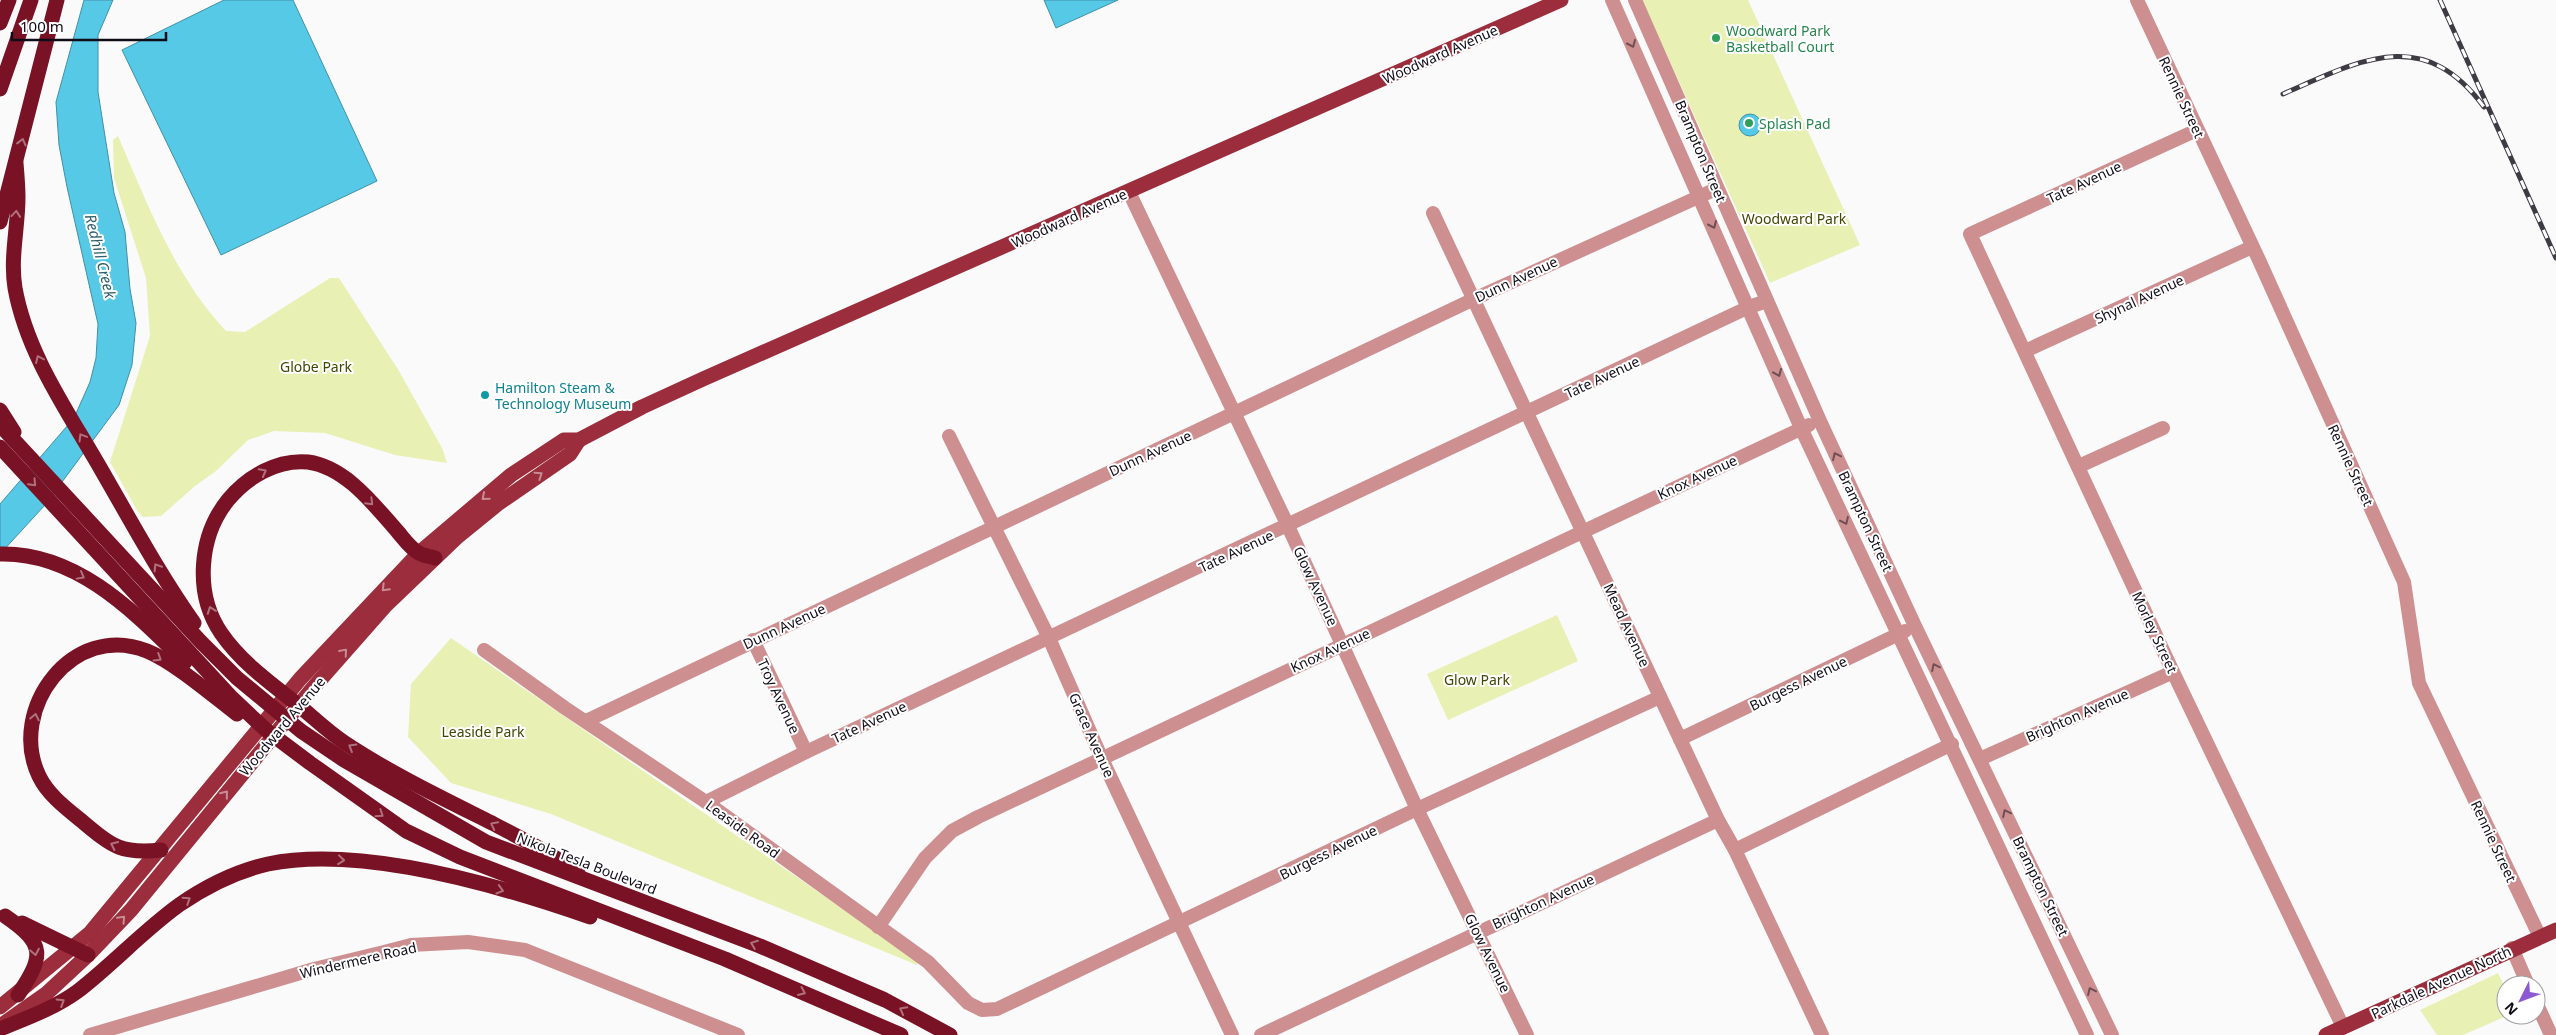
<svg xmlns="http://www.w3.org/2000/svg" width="2556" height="1035" font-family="'Noto Sans',sans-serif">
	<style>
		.green { fill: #e8f0b4 }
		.water { fill: #56c9e6; stroke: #4190a8 }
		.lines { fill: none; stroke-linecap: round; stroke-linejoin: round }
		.minor { stroke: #ce8f91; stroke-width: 14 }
		.major { stroke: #9b2d3c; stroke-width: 15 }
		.highway { stroke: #7a1226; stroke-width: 15 }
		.rail-casing { stroke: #3f3b44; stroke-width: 5 }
		.rail { stroke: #fff; stroke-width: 3; stroke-dasharray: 9; stroke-linecap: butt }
		.oneway { stroke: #6f4e54 }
		.oneway2 { stroke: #af717d }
		.oneway3 { stroke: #c88c94 }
		.leisure-dot { fill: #2e9e5b; stroke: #fff; stroke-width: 2 }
		.culture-dot { fill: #0f9aa8; stroke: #fff; stroke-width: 2 }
		.labels { text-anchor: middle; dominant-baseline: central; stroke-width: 4; stroke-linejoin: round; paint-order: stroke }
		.leisure-label { font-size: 14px; fill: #27864d; stroke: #fff; text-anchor: start }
		.street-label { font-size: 14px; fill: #100c17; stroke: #fff }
		.park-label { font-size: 14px; fill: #414601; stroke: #fff }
		.culture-label { font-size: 14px; fill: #0d838f; stroke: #fff; text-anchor: start }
		.water-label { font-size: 15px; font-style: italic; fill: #2e5e6b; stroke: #fff }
	</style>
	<rect width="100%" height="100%" fill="#fafafa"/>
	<g class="green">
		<polygon points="1642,0 1748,0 1860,245 1770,283"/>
		<path d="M118,136c29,67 57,141 108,195l19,1 85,-54h9l60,93 43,77 5,15 -52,-8 -70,-22 -51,-2 -26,9 -32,31 -21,15 -34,30 -18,1 -5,-5 -28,-50 40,-126 -4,-58 -32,-100 -1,-38z"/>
		<polygon points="1557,615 1578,661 1448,720 1427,674"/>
		<polygon points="451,638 918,961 917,965 551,814 451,783 408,737 411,684"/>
		<polygon points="2498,973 2506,990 2506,1015 2509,1015 2463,1035 2437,1035 2420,1010"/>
	</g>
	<g class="water">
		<polygon points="84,0 113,0 98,35 98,92 114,193 125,232 130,289 136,323 132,365 119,405 45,505 0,554 0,504 74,418 90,382 96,358 98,324 67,187 59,145 56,102"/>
		<polygon points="224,0 293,0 377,181 221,255 122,50"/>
		<polygon points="1044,0 1118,0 1056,28"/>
		<circle cx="1750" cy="125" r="11"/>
	</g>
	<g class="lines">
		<g class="minor">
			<polyline points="1612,0 1801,428 2087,1035"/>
			<polyline points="1635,0 1820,421 1915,626 2112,1035"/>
			<polyline points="2137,0 2259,260 2404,582 2419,683 2540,937"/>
			<polyline points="2197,130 1970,234 2173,672 2343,1027"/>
			<polyline points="1129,192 1288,526 1417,809 1527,1035"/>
			<polyline points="1433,213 1718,820 1735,850 1822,1035"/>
			<polyline points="2025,351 2252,247"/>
			<polyline points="949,436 1049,638 1102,759 1232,1035"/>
			<polyline points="2079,466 2163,428"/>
			<polyline points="753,640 806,752"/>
			<polyline points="484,650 565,708 706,802 928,962 968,1003 982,1010 997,1009 1417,809 1660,697"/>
			<polyline points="586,721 1474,299 1716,189"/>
			<polyline points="1680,739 1905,631"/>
			<polyline points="1980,759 2173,672"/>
			<polyline points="706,802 806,752 1749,307 1767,301"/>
			<polyline points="1735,850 1952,744"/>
			<polyline points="878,927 925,858 952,831 978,817 1809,425"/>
			<polyline points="2512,948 2528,985"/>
			<polyline points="2536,1002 2551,1035"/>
			<polyline points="90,1035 314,969 384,952 411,945 468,942 525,950 738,1035"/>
			<polyline points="1261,1035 1718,820"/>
		</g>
		<g class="major">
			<polyline points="0,1007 90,933 300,679 419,553 511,475 564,440 579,440 642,407 703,379 1561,0"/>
			<polyline points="3,1024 46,994 88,955 131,910 312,689 386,605 456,538 499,503 570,454 579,440"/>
			<polyline points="2326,1035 2556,930"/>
		</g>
		<g class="highway">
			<polyline points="0,23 9,0"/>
			<polyline points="0,89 31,0"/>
			<path d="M16,163c1,12 2,23 2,34 0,31 -8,61 -3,91 12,67 54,125 87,183 30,52 58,104 92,152"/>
			<polyline points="0,222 57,0"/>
			<polyline points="0,410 14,432"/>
			<polyline points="0,425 201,642 237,678 301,731 344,760 486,842 760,946 885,1000 950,1035"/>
			<polyline points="0,447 232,698 266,730 310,763 406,831 460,857 725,959 901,1035"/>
			<path d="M0,554c77,-2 134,58 185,108"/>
			<path d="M435,558c-5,-2 -12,-2 -16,-5 -8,-4 -15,-14 -21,-21 -23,-26 -52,-65 -90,-70 -31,-3 -61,15 -80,38 -29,36 -34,93 -7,133 19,28 49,50 76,71 16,13 31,28 48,39 47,31 97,55 147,80 30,16 59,30 86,50"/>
			<path d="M161,850c-40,4 -48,-3 -78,-28 -16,-13 -35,-27 -44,-46 -32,-67 34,-155 108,-125 27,11 65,44 90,63"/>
			<path d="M5,916c41,28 39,40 13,79"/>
			<polyline points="22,923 88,955"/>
			<path d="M0,1029c27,-11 55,-21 78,-38 35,-27 65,-60 101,-86 26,-18 58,-34 89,-41 93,-19 233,22 322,53"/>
		</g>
		<defs>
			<g id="rail">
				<polyline points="2440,0 2556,258"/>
				<path d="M2283,94c76,-33 140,-70 201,13"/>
			</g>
		</defs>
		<use href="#rail" class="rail-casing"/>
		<use href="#rail" class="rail"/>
	</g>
	<defs><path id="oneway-chevron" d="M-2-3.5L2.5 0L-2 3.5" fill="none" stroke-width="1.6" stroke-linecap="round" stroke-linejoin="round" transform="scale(1.25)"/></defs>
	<g class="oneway">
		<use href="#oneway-chevron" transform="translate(1632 44) rotate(66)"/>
		<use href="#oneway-chevron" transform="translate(1713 225) rotate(66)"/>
		<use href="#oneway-chevron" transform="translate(1778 373) rotate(67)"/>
		<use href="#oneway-chevron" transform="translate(1836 456) rotate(-115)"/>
		<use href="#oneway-chevron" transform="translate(1845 521) rotate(65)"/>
		<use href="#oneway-chevron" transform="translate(1935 667) rotate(-116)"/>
		<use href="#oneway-chevron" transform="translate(2006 813) rotate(-116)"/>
		<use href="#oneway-chevron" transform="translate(2091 991) rotate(-115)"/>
	</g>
	<g class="oneway2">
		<use href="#oneway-chevron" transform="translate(22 142) rotate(-76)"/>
		<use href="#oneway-chevron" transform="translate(16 214) rotate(-85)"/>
		<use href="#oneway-chevron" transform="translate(39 359) rotate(-115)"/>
		<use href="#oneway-chevron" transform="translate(82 437) rotate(-121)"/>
		<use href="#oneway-chevron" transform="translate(263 472) rotate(-28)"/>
		<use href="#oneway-chevron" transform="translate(33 483) rotate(47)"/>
		<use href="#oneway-chevron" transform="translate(370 502) rotate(45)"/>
		<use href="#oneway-chevron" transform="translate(157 567) rotate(-122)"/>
		<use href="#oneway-chevron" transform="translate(81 576) rotate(29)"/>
		<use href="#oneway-chevron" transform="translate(211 610) rotate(-110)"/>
		<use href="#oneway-chevron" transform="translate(158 658) rotate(32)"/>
		<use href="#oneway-chevron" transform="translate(35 717) rotate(-78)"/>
		<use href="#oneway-chevron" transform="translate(352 747) rotate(-149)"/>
		<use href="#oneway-chevron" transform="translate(380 814) rotate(34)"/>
		<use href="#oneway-chevron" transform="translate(494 825) rotate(-153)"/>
		<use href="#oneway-chevron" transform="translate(114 845) rotate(-155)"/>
		<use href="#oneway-chevron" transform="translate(341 860) rotate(6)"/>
		<use href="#oneway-chevron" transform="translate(500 890) rotate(16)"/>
		<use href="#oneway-chevron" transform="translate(187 900) rotate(-33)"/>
		<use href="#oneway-chevron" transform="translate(754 944) rotate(-159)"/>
		<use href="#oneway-chevron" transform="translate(35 952) rotate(79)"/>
		<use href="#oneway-chevron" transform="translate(802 992) rotate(24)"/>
		<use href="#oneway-chevron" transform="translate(61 1002) rotate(-32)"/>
		<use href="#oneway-chevron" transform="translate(903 1010) rotate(-152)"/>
	</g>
	<g class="oneway3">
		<use href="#oneway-chevron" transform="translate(539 475) rotate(-34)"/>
		<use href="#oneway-chevron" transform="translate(485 497) rotate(140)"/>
		<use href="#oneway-chevron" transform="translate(385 588) rotate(135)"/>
		<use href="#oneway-chevron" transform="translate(344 652) rotate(-49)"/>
		<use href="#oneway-chevron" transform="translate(225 794) rotate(-51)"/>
		<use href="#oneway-chevron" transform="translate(122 919) rotate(-47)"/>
	</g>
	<g class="leisure-dot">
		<circle cx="1716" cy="38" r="5"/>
		<circle cx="1749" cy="123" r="5"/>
	</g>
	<circle class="culture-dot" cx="485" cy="395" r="5"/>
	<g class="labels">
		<g class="leisure-label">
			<text x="1726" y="30">Woodward Park<tspan x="1726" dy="16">Basketball Court</tspan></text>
			<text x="1759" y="123">Splash Pad</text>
		</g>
		<g class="street-label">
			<text transform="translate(1440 54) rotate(-24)">Woodward Avenue</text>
			<text transform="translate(2182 97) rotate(65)">Rennie Street</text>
			<text transform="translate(1701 151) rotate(67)">Brampton Street</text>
			<text transform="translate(2084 182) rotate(-25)">Tate Avenue</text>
			<text transform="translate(1069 218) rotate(-24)">Woodward Avenue</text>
			<text transform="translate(1516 279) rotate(-25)">Dunn Avenue</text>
			<text transform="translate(2139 299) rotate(-25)">Shynal Avenue</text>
			<text transform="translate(1602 377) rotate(-25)">Tate Avenue</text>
			<text transform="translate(1150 453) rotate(-25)">Dunn Avenue</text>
			<text transform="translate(2351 465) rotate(65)">Rennie Street</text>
			<text transform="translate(1697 477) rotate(-25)">Knox Avenue</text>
			<text transform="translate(1866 521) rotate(65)">Brampton Street</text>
			<text transform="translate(1236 551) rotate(-25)">Tate Avenue</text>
			<text transform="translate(1316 586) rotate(65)">Glow Avenue</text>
			<text transform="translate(1627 625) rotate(65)">Mead Avenue</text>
			<text transform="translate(784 626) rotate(-25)">Dunn Avenue</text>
			<text transform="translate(2155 632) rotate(65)">Morley Street</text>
			<text transform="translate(1330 650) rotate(-25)">Knox Avenue</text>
			<text transform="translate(1798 683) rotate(-26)">Burgess Avenue</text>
			<text transform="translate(779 696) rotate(65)">Troy Avenue</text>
			<text transform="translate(2077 715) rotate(-24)">Brighton Avenue</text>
			<text transform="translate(869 722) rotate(-25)">Tate Avenue</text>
			<text transform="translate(282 726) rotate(-50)">Woodward Avenue</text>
			<text transform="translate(1092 735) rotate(66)">Grace Avenue</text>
			<text transform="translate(743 829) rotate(36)">Leaside Road</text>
			<text transform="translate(2494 841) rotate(65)">Rennie Street</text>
			<text transform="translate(1328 852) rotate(-26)">Burgess Avenue</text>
			<text transform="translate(587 863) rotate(21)">Nikola Tesla Boulevard</text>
			<text transform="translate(2041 886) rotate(64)">Brampton Street</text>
			<text transform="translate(1543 901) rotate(-25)">Brighton Avenue</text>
			<text transform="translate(1488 953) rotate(64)">Glow Avenue</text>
			<text transform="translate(358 960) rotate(-13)">Windermere Road</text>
			<text transform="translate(2441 982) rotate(-25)">Parkdale Avenue North</text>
		</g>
		<g class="park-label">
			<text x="1794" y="218">Woodward Park</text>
			<text x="316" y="366">Globe Park</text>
			<text x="1477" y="679">Glow Park</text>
			<text x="483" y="731">Leaside Park</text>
		</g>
		<g class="culture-label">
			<text x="495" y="387">Hamilton Steam &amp;<tspan x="495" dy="16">Technology Museum</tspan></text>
		</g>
		<g class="water-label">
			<text transform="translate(101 256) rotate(76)">Redhill Creek</text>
		</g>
	</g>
	<g transform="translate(2521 1000) rotate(228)"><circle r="24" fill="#ffffff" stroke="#9f9ea2"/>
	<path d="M0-4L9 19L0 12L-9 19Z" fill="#8c59d2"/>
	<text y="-8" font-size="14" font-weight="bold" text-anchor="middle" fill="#100c17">N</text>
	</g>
	<path d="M12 32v8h154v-8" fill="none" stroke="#100c17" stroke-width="2.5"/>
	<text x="20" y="32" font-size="15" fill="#100c17" stroke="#ffffff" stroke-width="4" paint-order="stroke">100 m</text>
</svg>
